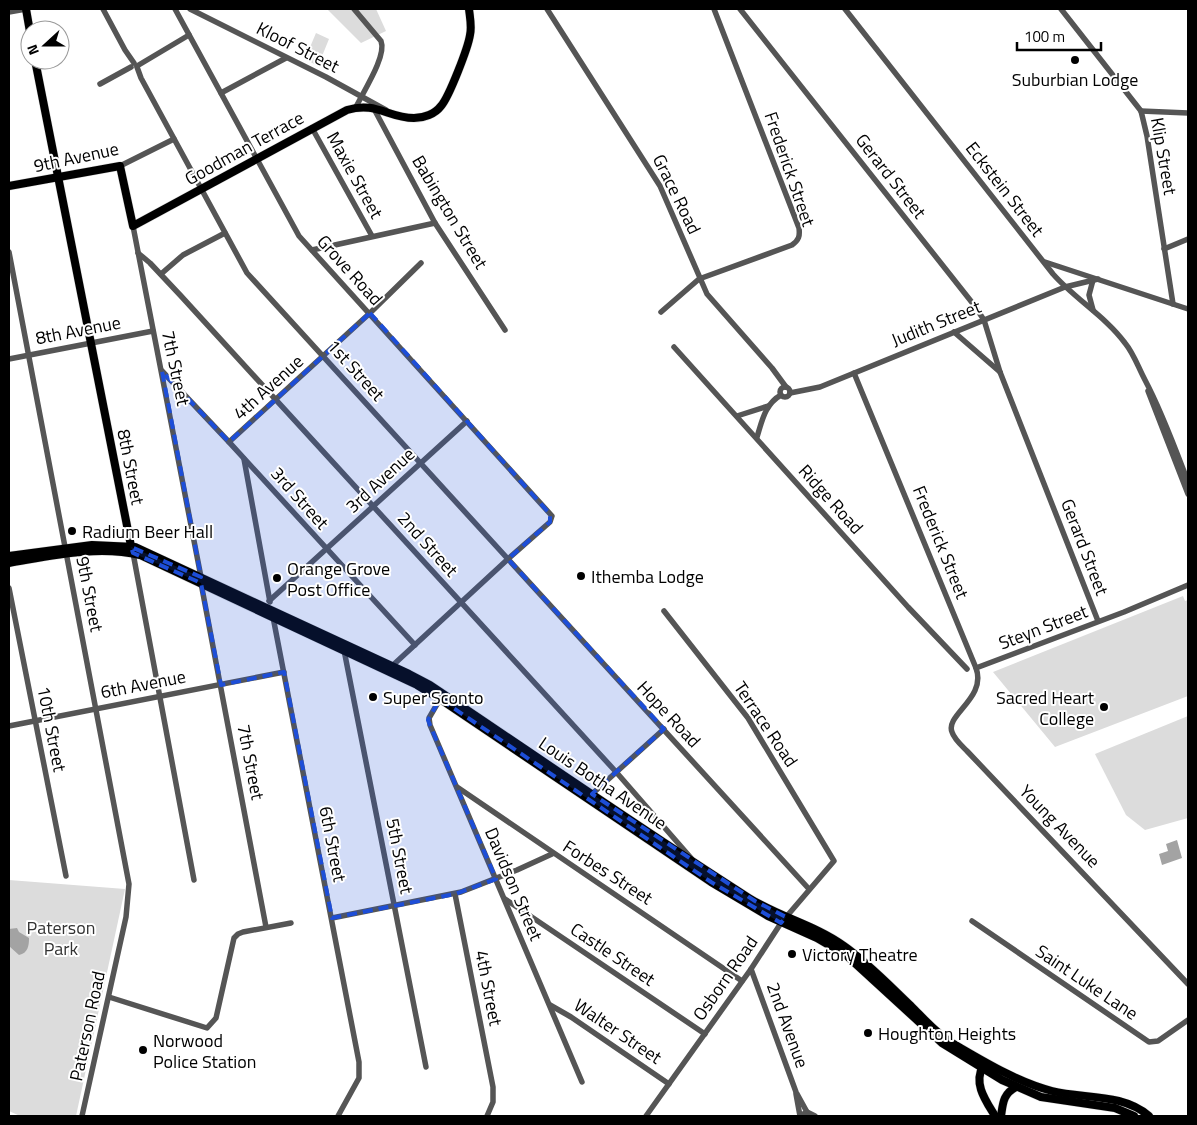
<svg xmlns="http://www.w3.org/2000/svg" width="1197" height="1125" font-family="'Titillium Web',sans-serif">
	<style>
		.green { fill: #dcdcdc }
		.water { fill: #a3a3a3 }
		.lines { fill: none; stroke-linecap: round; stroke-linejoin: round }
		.major-casing { stroke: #dbdbdb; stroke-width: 9 }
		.minor { stroke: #555; stroke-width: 5.5 }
		.major { stroke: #000; stroke-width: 8 }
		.marked { fill: #1d4ed8; fill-opacity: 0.2; stroke: #1d4ed8; stroke-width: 4; stroke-dasharray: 10 6; stroke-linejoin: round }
		.poi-dot { fill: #000; stroke: #fff; stroke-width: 2 }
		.labels { text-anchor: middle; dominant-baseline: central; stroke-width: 4; stroke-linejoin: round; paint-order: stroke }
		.street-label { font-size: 18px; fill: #000; stroke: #fff }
		.poi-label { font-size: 18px; fill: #000; stroke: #fff; text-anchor: start }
		.park-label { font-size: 18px; fill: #333; stroke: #fff }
	</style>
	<rect width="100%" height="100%" fill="#fff"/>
	<g class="green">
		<polygon points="327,9 376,9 386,31 361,43"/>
		<polygon points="316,33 329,39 318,66 305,59"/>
		<polygon points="1183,596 1185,601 1188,600 1188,696 1055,747 993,672"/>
		<polygon points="1188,716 1188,818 1145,830 1126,815 1095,754"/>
		<polygon points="9,880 125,889 76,1116 20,1116 9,1111"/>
	</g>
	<g class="water">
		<polygon points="1177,840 1182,858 1162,865 1159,854 1168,851 1166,844"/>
		<path d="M17,928l2,4 10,6c0,8 -1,15 -10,17l-10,-9v-17z"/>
	</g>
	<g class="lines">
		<defs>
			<g id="major">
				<polyline points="26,9 30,32"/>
				<polyline points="35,60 132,551"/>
				<path d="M9,186l111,-20 13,60 214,-116c29,-9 41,8 67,8 10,0 21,-4 27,-12 8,-9 27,-58 29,-71 2,-8 0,-17 -1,-26"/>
				<path d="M9,556l83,-11 43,2 274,127 21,11c106,71 211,144 319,213 30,19 66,27 95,48 23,16 46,40 67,60 13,13 25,27 41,37 31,18 65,39 100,48 32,8 70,2 97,25"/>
				<path d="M9,563c42,-7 88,-18 131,-8l277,130 23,14 271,183 57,34 49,22 29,17 96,88 60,37 39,17 74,11 19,8"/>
				<path d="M983,1066c-10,18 3,35 12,50"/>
				<path d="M1001,1116c2,-13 2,-22 15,-29"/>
			</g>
		</defs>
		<use href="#major" class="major-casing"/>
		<g class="minor">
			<polyline points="103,9 125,50 134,63"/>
			<polyline points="175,9 299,236 552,516 550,522 508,559 392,666"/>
			<polyline points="190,9 326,77 386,110"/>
			<path d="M354,9l27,32c6,15 -18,51 -25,66"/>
			<polyline points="547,9 660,186 707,294 772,368 786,387"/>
			<polyline points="740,9 974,305 984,320 1000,372 1098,621"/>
			<path d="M845,9l208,265c22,25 52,42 72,69 9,11 13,24 20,37 17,32 30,68 43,102"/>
			<polyline points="1061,9 1141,111 1147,136 1173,304"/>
			<polyline points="9,12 26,9"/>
			<polyline points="137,66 189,35"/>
			<polyline points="137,67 141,78 247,273 809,889"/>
			<polyline points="100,84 131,67"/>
			<polyline points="221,93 286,58"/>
			<polyline points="373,107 435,223 505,330"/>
			<polyline points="1141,111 1188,113"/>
			<polyline points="312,128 372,236"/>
			<polyline points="120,166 174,139"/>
			<polyline points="133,226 201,577"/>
			<polyline points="1164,249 1188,239"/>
			<polyline points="312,250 435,223"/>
			<polyline points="9,252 129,884 126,917 82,1116"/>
			<polyline points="138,253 150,263 181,296 617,773 691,858"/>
			<polyline points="1045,262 1188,309"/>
			<polyline points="161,274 183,255 225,233"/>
			<polyline points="1093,280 1089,295 1093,310"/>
			<path d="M661,312l38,-33 93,-34c7,-5 8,-9 7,-17l-85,-219"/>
			<polyline points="954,332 1000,372"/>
			<polyline points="674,347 908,607 967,669"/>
			<polyline points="9,359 153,331"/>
			<polyline points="162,371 229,442 415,645"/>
			<polyline points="854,373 976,668"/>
			<circle cx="785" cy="392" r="5"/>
			<polyline points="1148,391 1188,494"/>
			<polyline points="790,393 820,387 1065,287 1098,279"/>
			<polyline points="737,416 768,406"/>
			<path d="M757,437c5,-16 8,-33 24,-42"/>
			<polyline points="229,442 370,313 421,263"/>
			<polyline points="244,459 270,602"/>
			<polyline points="133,553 194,880"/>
			<polyline points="201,583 266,927"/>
			<path d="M1188,585l-64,27 -148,56c11,30 -31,47 -24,64 2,7 10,14 15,19l221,233"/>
			<polyline points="9,588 66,876"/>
			<polyline points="269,601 467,421"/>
			<polyline points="273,617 359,1062 359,1078 338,1116"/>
			<polyline points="344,650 426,1067"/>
			<polyline points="440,699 429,718 430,725 582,1082"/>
			<polyline points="9,726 284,672"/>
			<polyline points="457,787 742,981"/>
			<polyline points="592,794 664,729"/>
			<polyline points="455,894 493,1087 493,1102 487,1116"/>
			<polyline points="505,899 705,1034"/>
			<polyline points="332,918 461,892 517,870 552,854"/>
			<polyline points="972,921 1149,1042 1158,1041 1188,1020"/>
			<polyline points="751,969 796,1092 807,1112"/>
			<polyline points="109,997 207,1028 216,1018 234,938 238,934 243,932 291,923"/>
			<polyline points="550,1005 571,1017 669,1084"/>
			<polyline points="796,1094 800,1116 807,1112 815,1116"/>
			<polyline points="646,1116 751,969 781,923 834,861 748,718 664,611"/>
		</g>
		<use href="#major" class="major"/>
	</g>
	<path class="marked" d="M370,313l180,201v8l-42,37 156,170 -72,65 163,107 31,16 -5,6 -70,-41 -271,-183 -12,21 2,5 66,154 -41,15 -123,24 -48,-246 -63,13 -20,-102 -68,-30 -2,-6 70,30 -39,-206 67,71z"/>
	<g class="poi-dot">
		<circle cx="1075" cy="60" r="5"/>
		<circle cx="72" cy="531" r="5"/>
		<circle cx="581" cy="576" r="5"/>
		<circle cx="277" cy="578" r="5"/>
		<circle cx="373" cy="697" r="5"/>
		<circle cx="1104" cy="707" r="5"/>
		<circle cx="792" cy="954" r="5"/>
		<circle cx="868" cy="1033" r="5"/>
		<circle cx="143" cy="1050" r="5"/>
	</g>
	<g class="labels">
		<g class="street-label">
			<text transform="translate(298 47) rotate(27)">Kloof Street</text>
			<text transform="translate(244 148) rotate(-29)">Goodman Terrace</text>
			<text transform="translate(1164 156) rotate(80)">Klip Street</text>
			<text transform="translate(76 157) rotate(-12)">9th Avenue</text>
			<text transform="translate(790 169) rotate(71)">Frederick Street</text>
			<text transform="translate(355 175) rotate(61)">Maxie Street</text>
			<text transform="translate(891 176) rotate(52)">Gerard Street</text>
			<text transform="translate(1005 189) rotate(52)">Eckstein Street</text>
			<text transform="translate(677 194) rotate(64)">Grace Road</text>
			<text transform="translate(450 212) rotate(59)">Babington Street</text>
			<text transform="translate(350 270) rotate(48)">Grove Road</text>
			<text transform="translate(936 323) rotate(-22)">Judith Street</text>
			<text transform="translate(78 330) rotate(-11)">8th Avenue</text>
			<text transform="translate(176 368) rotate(78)">7th Street</text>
			<text transform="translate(356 370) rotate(48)">1st Street</text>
			<text transform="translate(268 387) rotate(-42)">4th Avenue</text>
			<text transform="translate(131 467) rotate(79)">8th Street</text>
			<text transform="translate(380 480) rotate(-43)">3rd Avenue</text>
			<text transform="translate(300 498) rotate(48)">3rd Street</text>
			<text transform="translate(831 499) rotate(48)">Ridge Road</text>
			<text transform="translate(941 542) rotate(68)">Frederick Street</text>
			<text transform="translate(428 544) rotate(48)">2nd Street</text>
			<text transform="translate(1085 547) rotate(69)">Gerard Street</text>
			<text transform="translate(90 594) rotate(79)">9th Street</text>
			<text transform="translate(1043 627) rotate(-21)">Steyn Street</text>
			<text transform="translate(143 684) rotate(-11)">6th Avenue</text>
			<text transform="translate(669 714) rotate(47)">Hope Road</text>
			<text transform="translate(766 724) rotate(56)">Terrace Road</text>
			<text transform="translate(52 729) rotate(79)">10th Street</text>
			<text transform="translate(251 762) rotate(79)">7th Street</text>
			<text transform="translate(603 783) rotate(34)">Louis Botha Avenue</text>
			<text transform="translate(1060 826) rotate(46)">Young Avenue</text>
			<text transform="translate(333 844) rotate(79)">6th Street</text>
			<text transform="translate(400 856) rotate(79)">5th Street</text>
			<text transform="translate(608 872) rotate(33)">Forbes Street</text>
			<text transform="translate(514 884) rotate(67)">Davidson Street</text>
			<text transform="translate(613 954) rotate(34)">Castle Street</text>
			<text transform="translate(725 978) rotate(-55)">Osborn Road</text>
			<text transform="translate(1087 982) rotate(34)">Saint Luke Lane</text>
			<text transform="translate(489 988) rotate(79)">4th Street</text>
			<text transform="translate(788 1025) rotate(70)">2nd Avenue</text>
			<text transform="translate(87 1026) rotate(-78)">Paterson Road</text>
			<text transform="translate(618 1031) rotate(34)">Walter Street</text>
		</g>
		<g class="poi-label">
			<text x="1075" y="79" text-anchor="middle">Suburbian Lodge</text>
			<text x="82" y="531">Radium Beer Hall</text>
			<text x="287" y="568">Orange Grove<tspan x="287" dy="21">Post Office</tspan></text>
			<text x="591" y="576">Ithemba Lodge</text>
			<text x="383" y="697">Super Sconto</text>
			<text x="1094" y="697" text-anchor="end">Sacred Heart<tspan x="1094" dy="21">College</tspan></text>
			<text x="802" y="954">Victory Theatre</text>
			<text x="878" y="1033">Houghton Heights</text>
			<text x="153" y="1040">Norwood<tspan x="153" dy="21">Police Station</tspan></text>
		</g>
		<g class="park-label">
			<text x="61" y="927">Paterson<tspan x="61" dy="21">Park</tspan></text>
		</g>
	</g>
	<rect width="1197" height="1125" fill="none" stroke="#000000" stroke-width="20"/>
	<g transform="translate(45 45) rotate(249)"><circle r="24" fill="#ffffff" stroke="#999999"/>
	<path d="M0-4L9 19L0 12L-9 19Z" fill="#000000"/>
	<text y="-8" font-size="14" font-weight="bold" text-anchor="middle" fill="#000000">N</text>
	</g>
	<path d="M1017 42v8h84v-8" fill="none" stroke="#000000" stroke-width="2.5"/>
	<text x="1024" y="42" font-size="15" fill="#000000" stroke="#ffffff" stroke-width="4" paint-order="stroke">100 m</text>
</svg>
